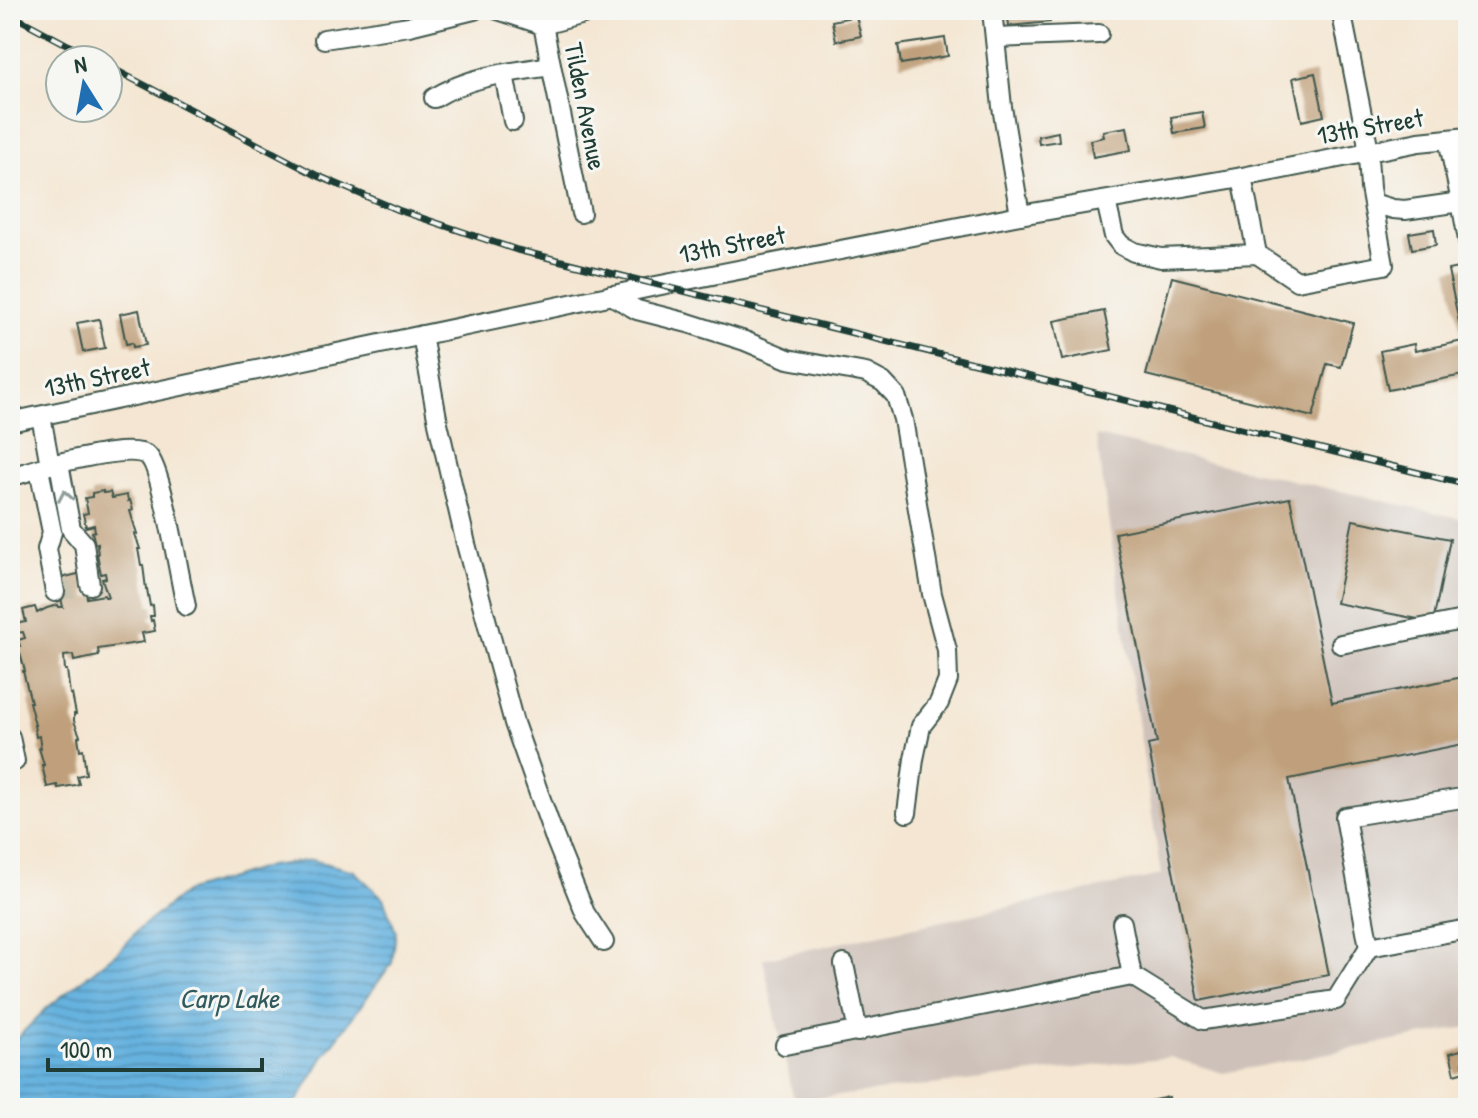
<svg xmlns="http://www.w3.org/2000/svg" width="1478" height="1118" font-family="'Patrick Hand',sans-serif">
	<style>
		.industrial { fill: #cec1b9 }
		.water { fill: url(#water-rules); stroke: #42788a; stroke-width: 2 }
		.building { fill: #c0a07b }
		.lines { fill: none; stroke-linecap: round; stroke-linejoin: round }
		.minor-tunnel { stroke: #c9c4b2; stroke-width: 18; stroke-dasharray: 18 9; stroke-linecap: butt }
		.minor-casing { stroke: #3f564c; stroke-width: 22 }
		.minor { stroke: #fff; stroke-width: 18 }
		.rail-casing { stroke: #1f3d34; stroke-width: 7 }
		.rail { stroke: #f6f6f2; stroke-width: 4; stroke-dasharray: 12; stroke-linecap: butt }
		.oneway { stroke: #8f9e9a }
		.labels { text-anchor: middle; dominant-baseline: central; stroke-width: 6; stroke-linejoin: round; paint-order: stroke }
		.street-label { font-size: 26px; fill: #1f3d34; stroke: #f6f6f2 }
		.water-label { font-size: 28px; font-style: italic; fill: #315a5f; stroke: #f6f6f2 }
	</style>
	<defs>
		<pattern id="water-rules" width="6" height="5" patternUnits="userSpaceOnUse" patternTransform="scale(2)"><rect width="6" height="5" fill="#66b2df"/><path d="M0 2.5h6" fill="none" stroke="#5392b6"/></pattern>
	</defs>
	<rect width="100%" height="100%" fill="#f6f6f2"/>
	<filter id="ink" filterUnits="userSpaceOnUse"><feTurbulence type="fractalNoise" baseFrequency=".0125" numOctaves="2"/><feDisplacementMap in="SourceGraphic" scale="16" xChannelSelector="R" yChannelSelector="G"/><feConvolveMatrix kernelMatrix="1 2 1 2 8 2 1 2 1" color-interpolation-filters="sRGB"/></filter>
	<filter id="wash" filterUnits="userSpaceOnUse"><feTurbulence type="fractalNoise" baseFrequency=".006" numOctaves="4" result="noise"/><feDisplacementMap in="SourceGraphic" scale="32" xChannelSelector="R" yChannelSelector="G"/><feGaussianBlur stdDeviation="1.8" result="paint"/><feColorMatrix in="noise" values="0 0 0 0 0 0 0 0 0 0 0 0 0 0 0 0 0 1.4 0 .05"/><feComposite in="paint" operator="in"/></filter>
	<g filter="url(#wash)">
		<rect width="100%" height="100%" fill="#f4e6d2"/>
		<polygon class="industrial" points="1096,436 1468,520 1468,1027 1223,1073 1170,1057 794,1101 763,959 1161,875"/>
		<polygon class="water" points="312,860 354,871 383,898 396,932 392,963 324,1056 300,1097 290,1108 10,1108 10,1050 14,1041 47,1008 120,950 139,929 185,892 269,866"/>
		<g id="blocks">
			<g class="building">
				<polygon points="1049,13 1050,22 1009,26 1008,17"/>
				<polygon points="856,16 861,36 836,41 832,21"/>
				<polygon points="945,38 948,56 901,64 898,45"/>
				<polygon points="1315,73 1324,116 1302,121 1293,78"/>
				<polygon points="1202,112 1205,128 1174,133 1171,117"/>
				<polygon points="1127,127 1131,150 1093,157 1090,140 1104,137 1103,131"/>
				<polygon points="1058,132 1059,141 1039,144 1038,136"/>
				<polygon points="1434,229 1436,245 1412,249 1409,233"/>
				<polygon points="1468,266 1468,374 1388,390 1380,351 1414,344 1415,351 1463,341 1448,270"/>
				<polygon points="1172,277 1353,323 1341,367 1327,364 1313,417 1146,375"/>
				<polygon points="139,310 146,345 133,347 132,343 126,344 120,314"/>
				<polygon points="1104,311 1112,350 1062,360 1054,321"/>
				<polygon points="99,319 105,348 83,352 77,323"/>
				<polygon points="103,491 103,493 110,492 112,498 127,495 128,501 130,500 133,510 130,511 137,534 135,534 140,549 138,549 141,565 143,565 146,589 147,589 150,606 153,605 154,616 150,616 151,621 153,620 155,631 142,633 144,642 98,649 99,656 74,661 73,655 64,656 65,670 67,670 70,694 72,694 76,714 74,714 74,721 80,736 78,737 80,750 83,749 86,774 77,776 79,784 75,785 58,788 57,785 47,787 42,765 44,765 39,748 41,748 39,736 36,737 34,725 35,725 29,702 31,702 23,671 25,671 18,646 20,646 18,640 25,638 23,632 16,633 14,624 26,622 23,610 35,607 37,613 47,608 58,605 59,607 63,607 57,579 82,573 87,598 104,595 105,597 108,597 102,579 106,578 105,573 101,574 97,554 98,554 97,546 98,546 98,543 95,544 92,532 95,531 94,525 86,527 83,514 88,513 85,498 92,497 92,493"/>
				<polygon points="1290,498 1332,703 1468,676 1468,743 1289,779 1329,975 1199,1001 1148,745 1157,743 1115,533"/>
				<polygon points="1353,520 1450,539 1433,622 1336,603"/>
				<polygon points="1468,1048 1468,1062 1463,1063 1465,1071 1455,1074 1450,1053"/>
				<polygon points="1169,1097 1171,1108 1150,1108 1149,1101"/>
			</g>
		</g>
	</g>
	<g filter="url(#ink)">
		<use href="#blocks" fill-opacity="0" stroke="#3f564c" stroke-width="2"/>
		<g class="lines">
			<polyline class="minor-tunnel" points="55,592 90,585"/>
			<defs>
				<g id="minor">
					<polyline points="498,10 543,25 598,10"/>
					<polyline points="540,10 581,213"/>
					<polyline points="992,10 1002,107 1020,215"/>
					<polyline points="996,38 1099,34"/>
					<polyline points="324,39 409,26 474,10"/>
					<polyline points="504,74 513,121"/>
					<path d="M434,98c36,-22 77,-26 117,-32"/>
					<polyline points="1242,177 1257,254"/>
					<polyline points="1106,201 1114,236 1121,245 1134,252 1161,258 1257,254 1297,281 1384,265 1370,188 1367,140 1341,10"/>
					<polyline points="1461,202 1468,240"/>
					<polyline points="1373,203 1393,209 1405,210 1461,202 1448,139"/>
					<polyline points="611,295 637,310 688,323 745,341 788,359 866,373 883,382 896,396 903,419 932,594 947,650 948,680 939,703 921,726 914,759 907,813"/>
					<polyline points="422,335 438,423 466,544 514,723 554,836 585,913 604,942"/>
					<polyline points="10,422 656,286 1020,215 1242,177 1419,142 1468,137"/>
					<polyline points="59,463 71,529 84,544 90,585"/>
					<path d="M50,465c20,-4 82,-21 98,-9 14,11 32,125 38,150"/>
					<polyline points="39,469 52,532 47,549 55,592"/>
					<polyline points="10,477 50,465 41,416"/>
					<polyline points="1341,644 1468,619"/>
					<polyline points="10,737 15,761"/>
					<polyline points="1122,923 1132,976"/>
					<polyline points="1369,947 1345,817 1468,797"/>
					<polyline points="844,964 858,1032"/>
					<polyline points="785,1045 1132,976 1203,1020 1336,1000 1369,947 1468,929"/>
				</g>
			</defs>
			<use href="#minor" class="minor-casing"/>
			<use href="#minor" class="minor"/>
			<defs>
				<g id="rail">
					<polyline points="10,14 96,60"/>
					<polyline points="108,66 316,175 398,210 517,250 1468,485"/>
				</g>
			</defs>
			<use href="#rail" class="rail-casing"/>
			<use href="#rail" class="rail"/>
		</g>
		<defs><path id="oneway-chevron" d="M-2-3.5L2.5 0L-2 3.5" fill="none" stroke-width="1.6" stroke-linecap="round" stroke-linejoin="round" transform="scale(2)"/></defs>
		<use class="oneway" href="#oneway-chevron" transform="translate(65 496) rotate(-100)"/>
	</g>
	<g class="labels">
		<g class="street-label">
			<text transform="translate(586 106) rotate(79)">Tilden Avenue</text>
			<text transform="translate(1370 126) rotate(-10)">13th Street</text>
			<text transform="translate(732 244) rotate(-11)">13th Street</text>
			<text transform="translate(97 377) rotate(-12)">13th Street</text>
		</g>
		<g class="water-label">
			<text x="229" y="998">Carp Lake</text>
		</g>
	</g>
	<rect width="1478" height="1118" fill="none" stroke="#f6f6f2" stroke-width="40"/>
	<g transform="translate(84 84) rotate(349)"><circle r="38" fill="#f6f6f2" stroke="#a0aca6" stroke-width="2"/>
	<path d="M0-6L14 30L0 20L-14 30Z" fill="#1f6fb2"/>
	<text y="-12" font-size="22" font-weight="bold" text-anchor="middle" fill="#1f3d34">N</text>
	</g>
	<path d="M48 1058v12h214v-12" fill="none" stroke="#1f3d34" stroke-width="4"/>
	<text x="60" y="1058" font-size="24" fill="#1f3d34" stroke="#f6f6f2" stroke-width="6" paint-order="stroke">100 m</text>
</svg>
